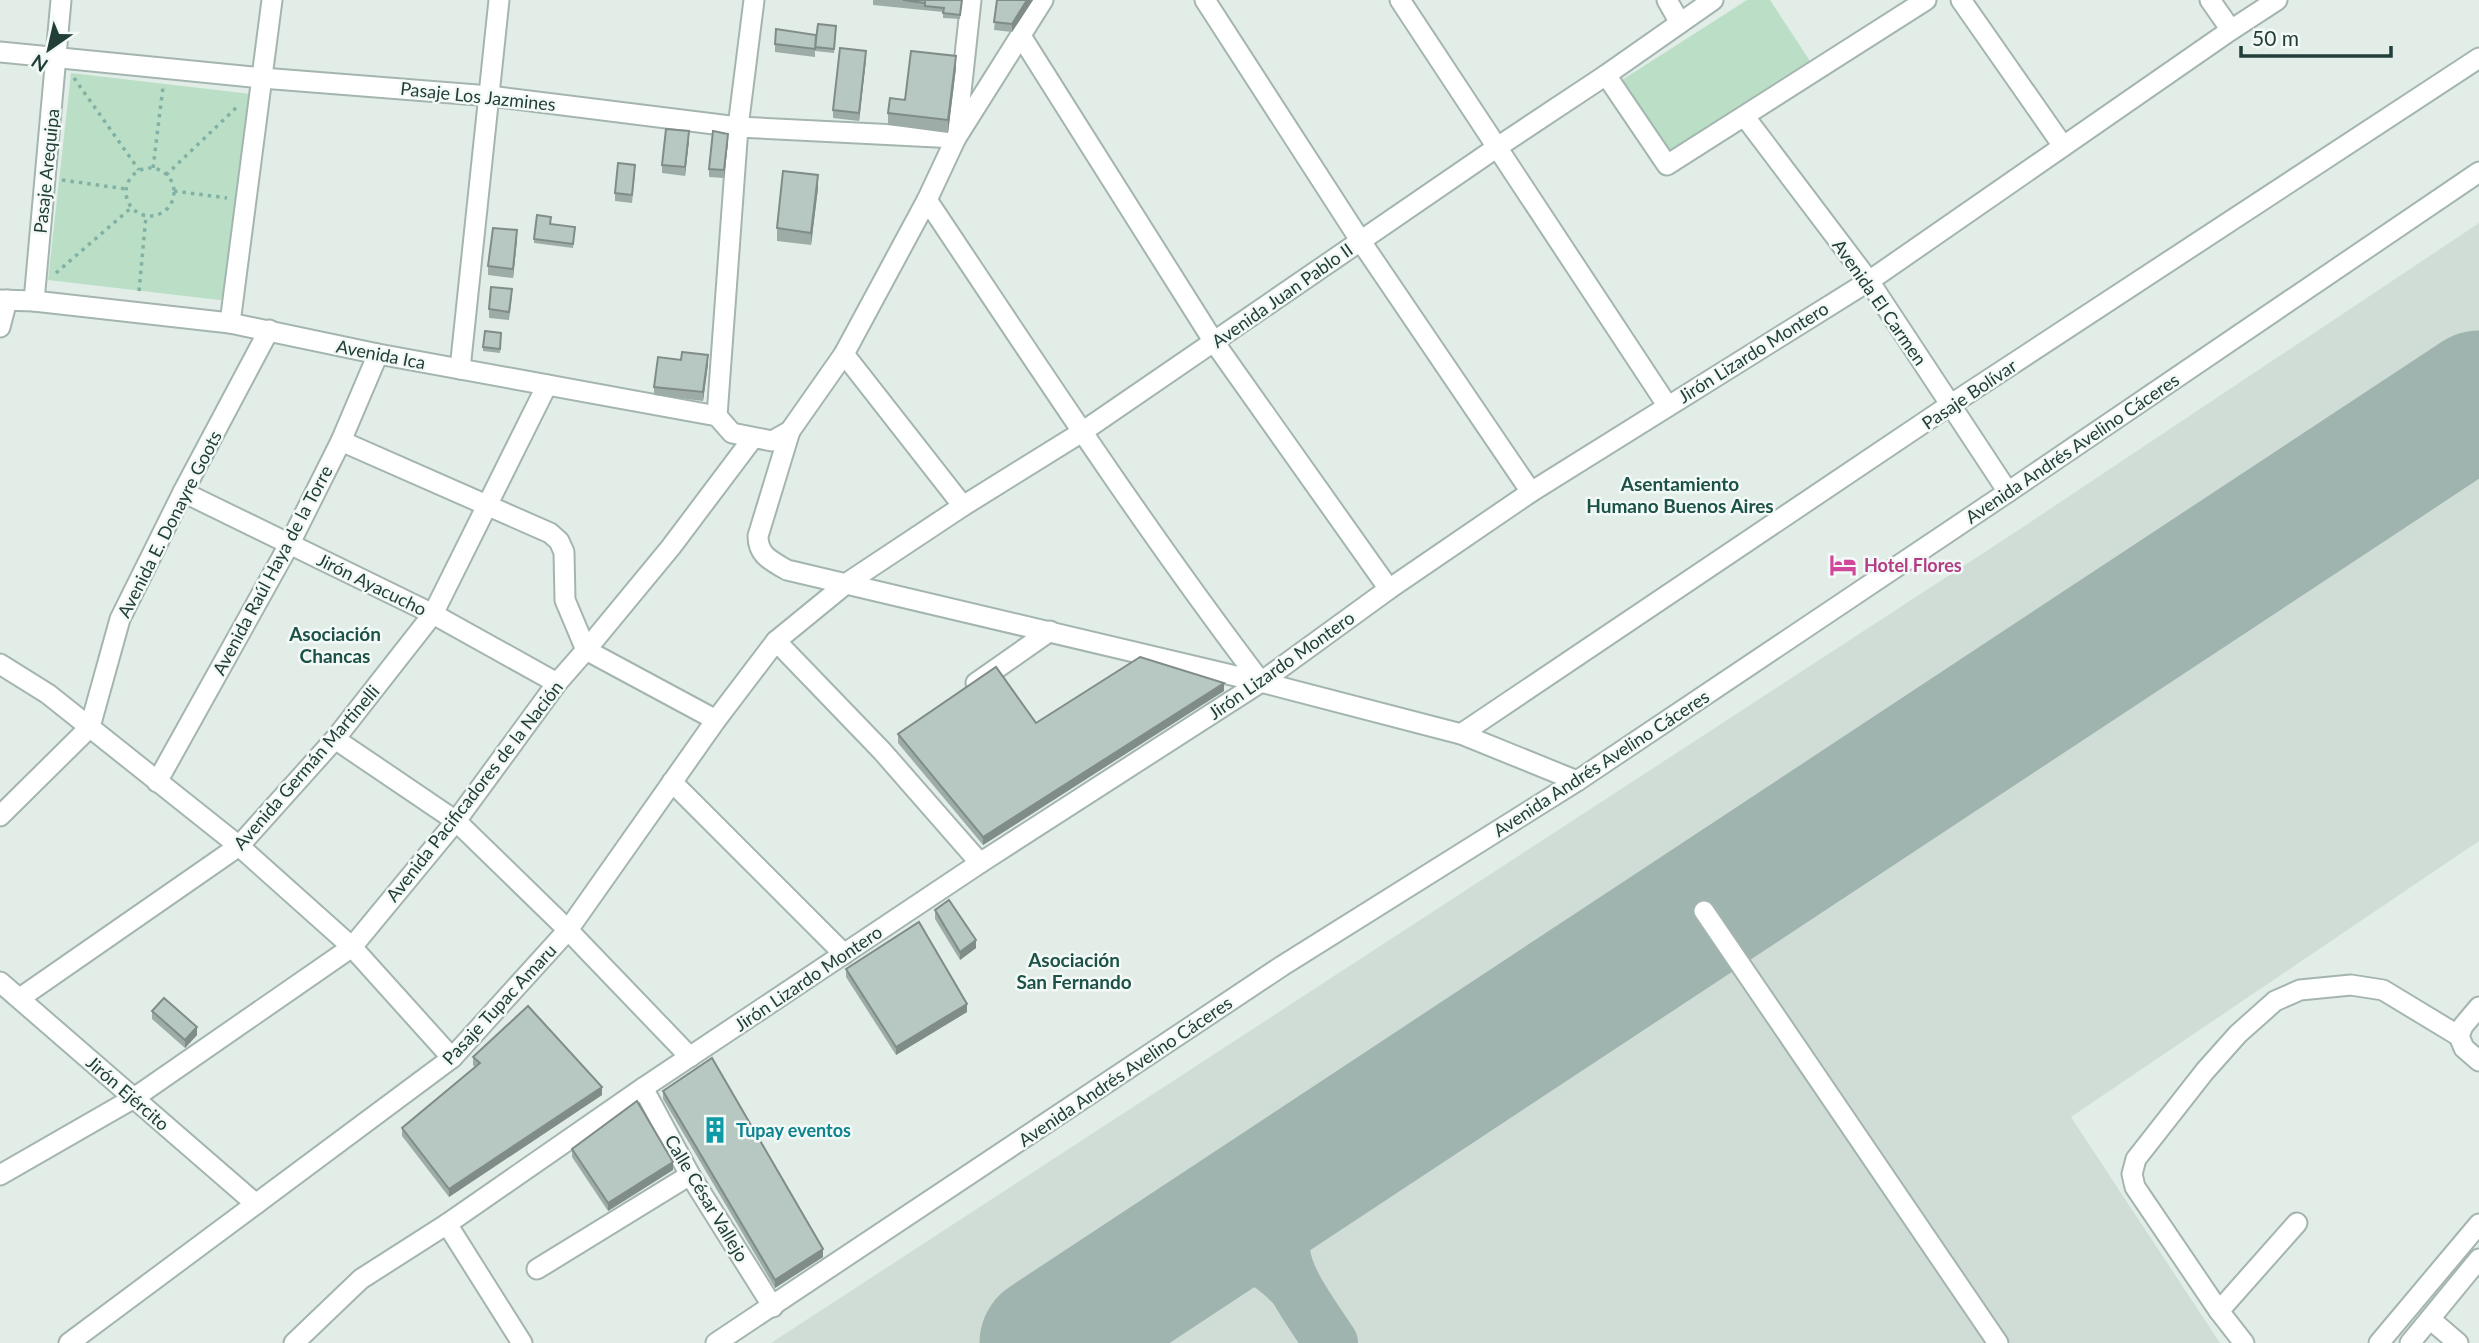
<svg xmlns="http://www.w3.org/2000/svg" width="2479" height="1343" font-family="Lato,sans-serif">
	<style>
		.built { fill: #d0ddd7 }
		.green { fill: #badfc6 }
		.lines { fill: none; stroke-linecap: round; stroke-linejoin: round }
		.taxiway { stroke: #9fb4ae; stroke-width: 54 }
		.runway { stroke: #9fb4ae; stroke-width: 135 }
		.minor-casing { stroke: #a4b5b0; stroke-width: 23 }
		.path { stroke: #81b1a5; stroke-width: 3.5; stroke-dasharray: 3.5 5; stroke-linecap: butt }
		.minor { stroke: #fff; stroke-width: 19 }
		.wall { fill: #9daca7 }
		.shaded-wall { fill: #808c88 }
		.building { fill: #b7c8c2; stroke: #808c88; stroke-width: 2 }
		.labels { text-anchor: middle; dominant-baseline: central; stroke-width: 5; stroke-linejoin: round; paint-order: stroke }
		.street-label { font-size: 18px; fill: #213e38; stroke: #f3f9f6 }
		.hotel-label { font-size: 18px; font-weight: bold; fill: #b23c85; stroke: #f3f9f6; text-anchor: start }
		.culture-label { font-size: 18px; font-weight: bold; fill: #0d838f; stroke: #f3f9f6; text-anchor: start }
		.neighbourhood-label { font-size: 19px; font-weight: bold; fill: #1c5147; stroke: #f3f9f6 }
	</style>
	<rect width="100%" height="100%" fill="#e2ede8"/>
	<polygon class="built" points="2479,223 2479,841 2071,1117 2220,1343 771,1343 2014,533"/>
	<g class="green">
		<polygon points="1747,0 1770,0 1812,64 1670,155 1622,80"/>
		<polygon points="71,73 251,94 228,301 48,280"/>
	</g>
	<g class="lines">
		<g class="taxiway">
			<path d="M1310,1170c-51,77 -24,105 21,173"/>
			<path d="M1175,1259c53,-11 77,-16 118,26"/>
		</g>
		<polyline class="runway" points="1047,1343 2479,398"/>
		<defs>
			<g id="minor">
				<polyline points="1205,0 1360,240 1531,492"/>
				<polyline points="1400,0 1667,405"/>
				<polyline points="1667,0 1680,23"/>
				<polyline points="1961,0 2063,146"/>
				<polyline points="2210,0 2231,30"/>
				<polyline points="1021,36 1214,342 1389,589"/>
				<polyline points="0,52 262,78 490,96 738,127 956,138 971,0"/>
				<polyline points="1606,75 1667,165 1926,0"/>
				<polyline points="1745,117 1869,281 2008,492"/>
				<path d="M927,200c109,163 216,327 334,482"/>
				<polyline points="0,300 34,301 230,323 378,354 717,416 732,433 772,441 790,431 844,354 927,200 956,138 1043,0"/>
				<polyline points="34,301 61,0"/>
				<polyline points="230,323 272,0"/>
				<polyline points="0,327 7,300"/>
				<polyline points="844,354 963,506"/>
				<polyline points="460,369 499,0"/>
				<polyline points="717,416 738,127 754,0"/>
				<path d="M790,431l-32,105c0,20 14,25 29,34l474,112 200,52 116,47"/>
				<polyline points="341,441 550,533 559,541 564,552 565,600 586,650 716,720"/>
				<polyline points="183,492 433,614 557,683"/>
				<polyline points="776,641 882,751 980,863"/>
				<polyline points="0,664 48,694 239,846 352,947 452,1058"/>
				<polyline points="976,683 1050,631"/>
				<polyline points="1461,734 1950,405 2479,58"/>
				<polyline points="335,739 456,821 568,930 690,1057"/>
				<polyline points="157,782 290,543 341,441 378,354"/>
				<polyline points="672,782 844,954"/>
				<polyline points="0,816 90,727 120,619 183,492 269,330"/>
				<polyline points="1704,911 1998,1343"/>
				<polyline points="0,982 256,1204"/>
				<polyline points="20,998 239,846 335,739 433,614 547,385"/>
				<polyline points="2479,1007 2463,1026 2459,1036 2464,1048 2479,1061"/>
				<polyline points="643,1088 690,1175 773,1307"/>
				<polyline points="0,1175 134,1098 352,947 456,821 557,683 586,650 671,547 753,438"/>
				<polyline points="447,1224 522,1343"/>
				<polyline points="537,1269 690,1175"/>
				<polyline points="2219,1311 2297,1223"/>
				<polyline points="2430,1319 2458,1343"/>
				<polyline points="69,1343 452,1058 568,930 716,720 776,641 847,583 963,506 1082,432 1496,148 1606,75 1713,0"/>
				<polyline points="294,1343 361,1279 447,1224 643,1088 980,863 1261,682 1389,589 1531,492 1869,281 2231,30 2277,0"/>
				<polyline points="716,1343 1282,966 1577,781 2008,492 2479,172"/>
				<polyline points="2244,1343 2219,1311 2135,1187 2132,1174 2136,1159 2205,1071 2238,1034 2275,1001 2300,990 2351,985 2383,990 2459,1036"/>
				<polyline points="2379,1343 2479,1224"/>
				<polyline points="2410,1343 2479,1259"/>
			</g>
		</defs>
		<use href="#minor" class="minor-casing"/>
		<g class="path">
			<polyline points="74,78 139,170"/>
			<circle cx="150" cy="192" r="24"/>
			<polyline points="153,168 163,87"/>
			<polyline points="166,175 238,106"/>
			<polyline points="62,180 126,189"/>
			<polyline points="174,191 227,198"/>
			<polyline points="56,273 131,208"/>
			<polyline points="139,291 146,216"/>
		</g>
		<use href="#minor" class="minor"/>
	</g>
	<g class="wall">
		<polygon points="873,0 962,0 960,19 943,18 943,12 873,5"/>
		<polygon points="997,0 1033,0 1012,32 994,30"/>
		<polygon points="836,26 834,53 815,51 815,57 775,52 775,44 816,35"/>
		<polygon points="866,59 859,121 833,118 833,110"/>
		<polygon points="956,68 948,133 888,125 888,113 905,100"/>
		<polygon points="689,140 685,176 662,173 662,165"/>
		<polygon points="728,142 724,178 709,177 709,169"/>
		<polygon points="635,174 632,203 615,201 615,193"/>
		<polygon points="818,188 811,245 777,241 777,228"/>
		<polygon points="550,224 575,227 573,248 534,243 534,239"/>
		<polygon points="517,239 513,278 488,275 488,266"/>
		<polygon points="512,297 509,320 489,318 489,309"/>
		<polygon points="501,333 500,353 483,351 483,347"/>
		<polygon points="708,364 703,401 654,395 654,387"/>
		<polygon points="1224,691 983,845 898,743 898,734 1036,723"/>
		<polygon points="935,910 976,948 960,960 935,919"/>
		<polygon points="846,969 967,1012 896,1055 846,977"/>
		<polygon points="152,1011 197,1035 185,1048 152,1019"/>
		<polygon points="473,1057 602,1095 449,1197 402,1136 402,1128 475,1067 473,1065"/>
		<polygon points="663,1091 823,1257 775,1288 663,1099"/>
		<polygon points="572,1149 673,1170 608,1211 572,1157"/>
	</g>
	<g class="shaded-wall">
		<polygon points="1027,0 1033,0 1012,32 1012,24"/>
		<polygon points="866,51 866,59 859,121 859,113"/>
		<polygon points="956,56 956,68 948,133 948,120"/>
		<polygon points="689,131 689,140 685,176 685,167"/>
		<polygon points="728,134 728,142 724,178 724,170"/>
		<polygon points="818,175 818,188 811,245 811,233"/>
		<polygon points="517,230 517,239 513,278 513,269"/>
		<polygon points="708,355 708,364 703,401 703,392"/>
		<polygon points="1224,683 1224,691 983,845 983,837"/>
		<polygon points="976,940 976,948 960,960 960,952"/>
		<polygon points="967,1004 967,1012 896,1055 896,1047"/>
		<polygon points="197,1027 197,1035 185,1048 185,1040"/>
		<polygon points="602,1087 602,1095 449,1197 449,1189"/>
		<polygon points="673,1162 673,1170 608,1211 608,1203"/>
		<polygon points="823,1249 823,1257 775,1288 775,1280"/>
	</g>
	<g class="building">
		<polygon points="903,0 925,0 925,3"/>
		<polygon points="925,0 962,0 960,15 943,13 944,8 925,6"/>
		<polygon points="997,0 1027,0 1012,24 994,22"/>
		<polygon points="818,24 836,26 834,49 815,47"/>
		<polygon points="776,29 816,35 815,49 775,44"/>
		<polygon points="840,48 866,51 859,113 833,110"/>
		<polygon points="911,51 956,56 948,120 888,113 890,98 905,100"/>
		<polygon points="666,129 689,131 685,167 662,165"/>
		<polygon points="713,131 728,134 724,170 709,169"/>
		<polygon points="618,163 635,165 632,195 615,193"/>
		<polygon points="783,171 818,175 811,233 777,228"/>
		<polygon points="537,215 551,217 550,224 575,227 573,244 534,239"/>
		<polygon points="493,228 517,230 513,269 488,266"/>
		<polygon points="491,287 512,289 509,312 489,309"/>
		<polygon points="485,331 501,333 500,349 483,347"/>
		<polygon points="682,352 708,355 703,392 654,387 658,357 681,360"/>
		<polygon points="1140,657 1224,683 983,837 898,734 996,667 1036,723"/>
		<polygon points="949,900 976,940 960,952 935,910"/>
		<polygon points="919,922 967,1004 896,1047 846,969"/>
		<polygon points="164,998 197,1027 185,1040 152,1011"/>
		<polygon points="528,1006 602,1087 449,1189 402,1128 480,1063 473,1057"/>
		<polygon points="712,1058 823,1249 775,1280 663,1091"/>
		<polygon points="637,1101 673,1162 608,1203 572,1149"/>
	</g>
	<defs>
		<symbol id="hotel-bare" viewBox="-9 -9 18 18"><path d="M-6-4.5h1.5V1H6V5H4.5V3h-9V5H-6ZM-4 0a1.8 1.8 0 1 1 3.6 0ZM.5 0V-2.5h3Q6-2.5 6 0Z" fill="#d1479c" stroke="#f3f9f6" stroke-width="2.5" paint-order="stroke"/></symbol>
		<symbol id="building-bare" viewBox="-9 -9 18 18"><path d="M-4-6H4V6H1V3H-1V6H-4ZM-2.5-4.3h1.7v1.8h-1.7ZM.8-4.3h1.7v1.8H.8ZM-2.5-1h1.7V.8h-1.7ZM.8-1h1.7V.8H.8Z" fill="#0f9aa8" stroke="#f3f9f6" stroke-width="2.5" paint-order="stroke"/></symbol>
	</defs>
	<g fill-rule="evenodd">
		<use href="#hotel-bare" x="1824" y="546" width="38" height="38"/>
		<use href="#building-bare" x="696" y="1111" width="38" height="38"/>
	</g>
	<g class="labels">
		<g class="street-label">
			<text transform="translate(478 96) rotate(6)">Pasaje Los Jazmines</text>
			<text transform="translate(46 171) rotate(-84)">Pasaje Arequipa</text>
			<text transform="translate(1282 295) rotate(-35)">Avenida Juan Pablo II</text>
			<text transform="translate(1880 302) rotate(55)">Avenida El Carmen</text>
			<text transform="translate(1753 352) rotate(-32)">Jirón Lizardo Montero</text>
			<text transform="translate(381 354) rotate(11)">Avenida Ica</text>
			<text transform="translate(1969 394) rotate(-34)">Pasaje Bolívar</text>
			<text transform="translate(2072 448) rotate(-34)">Avenida Andrés Avelino Cáceres</text>
			<text transform="translate(169 524) rotate(-63)">Avenida E. Donayre Goots</text>
			<text transform="translate(272 570) rotate(-62)">Avenida Raúl Haya de la Torre</text>
			<text transform="translate(372 584) rotate(26)">Jirón Ayacucho</text>
			<text transform="translate(1281 665) rotate(-35)">Jirón Lizardo Montero</text>
			<text transform="translate(1601 763) rotate(-33)">Avenida Andrés Avelino Cáceres</text>
			<text transform="translate(306 767) rotate(-49)">Avenida Germán Martinelli</text>
			<text transform="translate(474 791) rotate(-52)">Avenida Pacificadores de la Nación</text>
			<text transform="translate(808 978) rotate(-34)">Jirón Lizardo Montero</text>
			<text transform="translate(499 1004) rotate(-47)">Pasaje Tupac Amaru</text>
			<text transform="translate(1125 1071) rotate(-34)">Avenida Andrés Avelino Cáceres</text>
			<text transform="translate(128 1093) rotate(41)">Jirón Ejército</text>
			<text transform="translate(707 1198) rotate(59)">Calle César Vallejo</text>
		</g>
		<g class="hotel-label">
			<text x="1864" y="565">Hotel Flores</text>
		</g>
		<g class="culture-label">
			<text x="736" y="1130">Tupay eventos</text>
		</g>
		<g class="neighbourhood-label">
			<text x="1680" y="483">Asentamiento<tspan x="1680" dy="22">Humano Buenos Aires</tspan></text>
			<text x="335" y="633">Asociación<tspan x="335" dy="22">Chancas</tspan></text>
			<text x="1074" y="959">Asociación<tspan x="1074" dy="22">San Fernando</tspan></text>
		</g>
	</g>
	<g transform="translate(49 49) rotate(214)" stroke="#f3f9f6" stroke-width="5" paint-order="stroke">
	<path d="M0-5L12 26L0 18L-12 26Z" fill="#213e38"/>
	<text y="-10" font-size="19" font-weight="bold" text-anchor="middle" fill="#213e38">N</text>
	</g>
	<path d="M2241 46v10h150v-10" fill="none" stroke="#213e38" stroke-width="3.5"/>
	<text x="2252" y="46" font-size="21" fill="#213e38" stroke="#f3f9f6" stroke-width="5" paint-order="stroke">50 m</text>
</svg>
